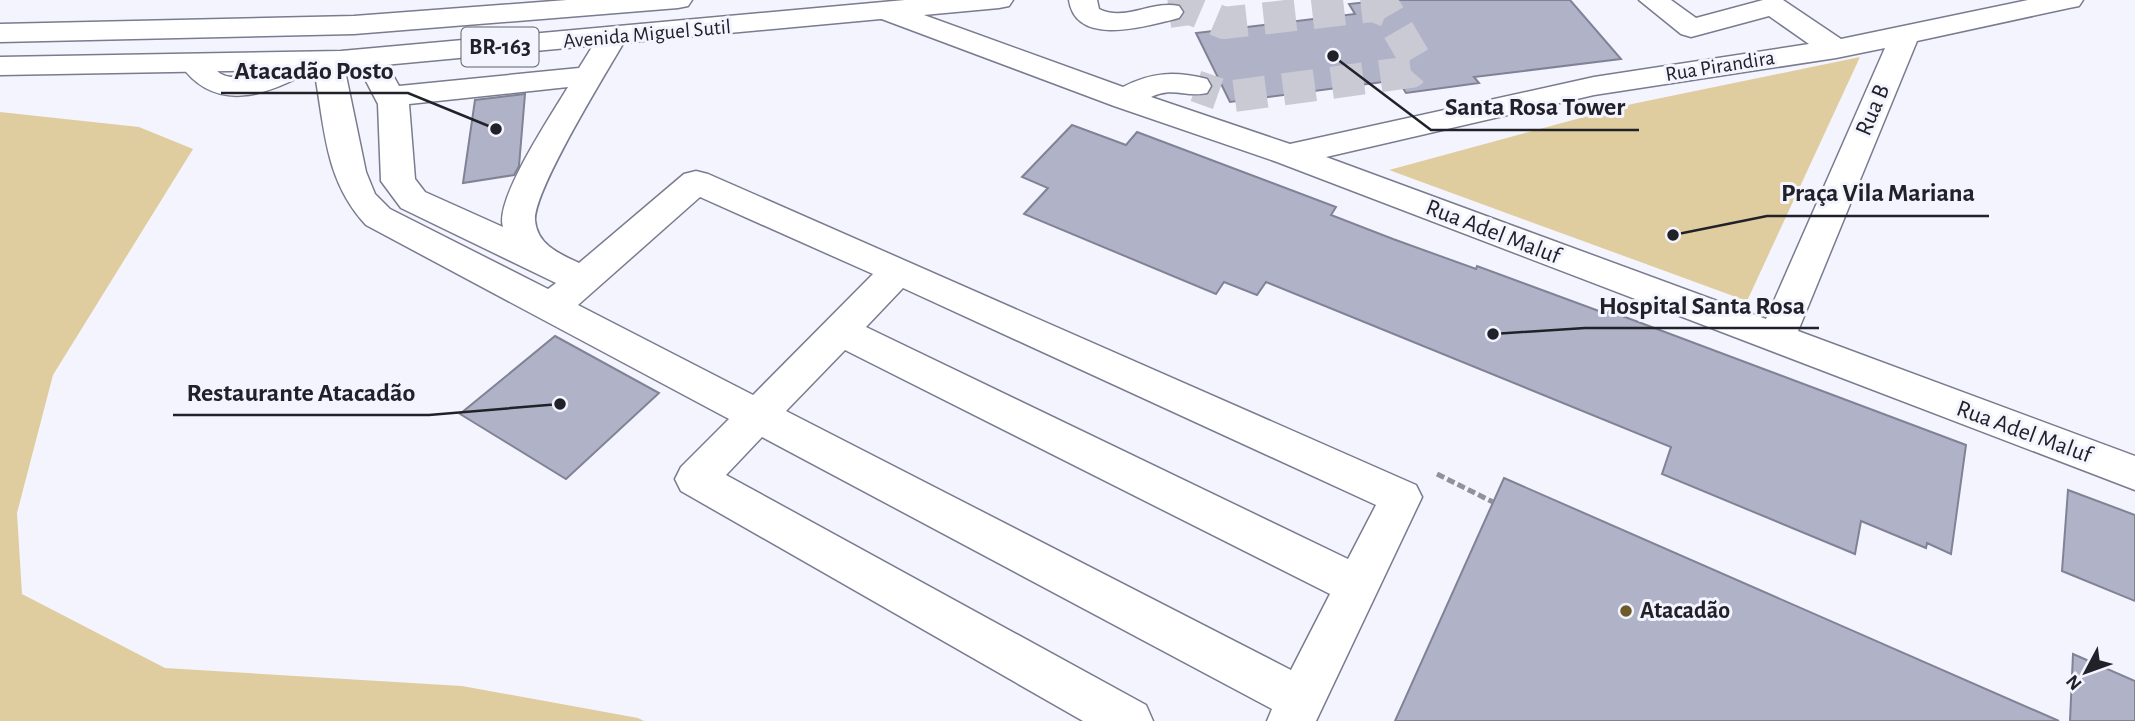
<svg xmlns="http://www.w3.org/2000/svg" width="2135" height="721" font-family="'Alegreya Sans',sans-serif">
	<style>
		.green { fill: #e0cd9f }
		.building { fill: #b0b3c8; stroke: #808296; stroke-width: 2 }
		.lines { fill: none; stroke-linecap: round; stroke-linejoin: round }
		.minor-tunnel { stroke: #c9cad3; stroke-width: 32; stroke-dasharray: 32 17; stroke-linecap: butt }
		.minor-casing { stroke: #797b8f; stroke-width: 3 }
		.highway-casing { stroke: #797b8f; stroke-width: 3 }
		.path { stroke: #909199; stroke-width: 5; stroke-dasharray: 8 3.5; stroke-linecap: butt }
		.minor { fill: #fff; fill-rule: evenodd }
		.highway { fill: #fff; fill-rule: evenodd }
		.poi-dot { fill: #6e5b2a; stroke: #f3f4fd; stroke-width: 2.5 }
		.labels { text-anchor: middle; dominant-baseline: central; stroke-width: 6; stroke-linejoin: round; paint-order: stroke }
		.far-street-label { font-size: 21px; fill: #202129; stroke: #f3f4fd }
		.shield { fill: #f3f4fd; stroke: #5f6069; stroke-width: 2 }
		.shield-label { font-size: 23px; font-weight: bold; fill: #202129 }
		.street-label { font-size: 24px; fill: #202129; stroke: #f3f4fd }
		.poi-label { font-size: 24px; font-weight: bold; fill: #202129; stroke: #f3f4fd; text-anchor: start }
		.leader { fill: none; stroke: #202129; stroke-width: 2.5 }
		.callout-dot { fill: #202129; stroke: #f3f4fd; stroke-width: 2.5 }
		.callout-label { font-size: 26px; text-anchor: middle; font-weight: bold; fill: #202129; stroke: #f3f4fd; stroke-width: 6; stroke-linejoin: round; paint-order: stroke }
	</style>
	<rect width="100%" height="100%" fill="#f3f4fd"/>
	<g class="green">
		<polygon points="1860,57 1747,301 1389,170 1632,104"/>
		<polygon points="0,112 139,127 193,149 53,375 17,513 22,594 165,668 462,686 638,718 644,721 0,721"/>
	</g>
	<g class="building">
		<polygon points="1387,0 1570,0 1621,59 1474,77 1479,83 1406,93 1398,80 1230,102 1196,33 1355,14 1349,4"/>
		<polygon points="525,94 519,166 514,175 463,183 475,100"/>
		<polygon points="1072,125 1126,145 1137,132 1336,207 1331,215 1393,239 1476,269 1477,266 1607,314 1609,311 1966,445 1951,554 1927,543 1926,548 1861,521 1855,554 1662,474 1671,447 1266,282 1257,295 1224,282 1216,294 1024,214 1048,188 1022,177"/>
		<polygon points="555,336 659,393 566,479 460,414"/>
		<polygon points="1504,478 2059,721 1395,721"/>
		<polygon points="2068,490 2135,515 2135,601 2062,571"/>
		<polygon points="2073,654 2135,681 2135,721 2070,721"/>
	</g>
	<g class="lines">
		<polyline class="minor-tunnel" points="1169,12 1191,9 1224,23 1374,6 1387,11 1418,64 1411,72 1227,97 1196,86"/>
		<defs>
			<g id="minor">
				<path d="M1069,0h28l2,9c26,13 53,-9 80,-3l4,6 -4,6c-32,8 -103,30 -110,-18z"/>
				<path d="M1639,0h32l25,18 67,-18h20l58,39 187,-39h55l-4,6 -10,2 -152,33 -119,290 337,125v34l-858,-328 -163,-56 -235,-88 -4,-6 4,-6 10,-3 10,3 224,81c29,-15 52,-16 84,-8l4,7 -4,7c-21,5 -34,-7 -56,4l139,47 304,-67 215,-33 -40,-28 -78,21 -10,-3zM1885,48l-119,271 -440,-162 268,-62 242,-37z"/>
				<path d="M612,28l10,3 5,6c-19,33 -93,152 -92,183 2,25 25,34 44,43l105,-89 12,-3 12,3 708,311 6,12 -106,224h-49l5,-12 -510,-272 -36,38 420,230 7,16h-70l-402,-230 -6,-12 6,-12 48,-48 -363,-194c-42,-45 -41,-98 -52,-156 -45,26 -99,46 -134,-5l4,-6c32,-8 24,21 52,19 25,-1 42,-20 66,-24 6,-1 11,2 15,2 9,-1 13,-3 22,0l4,6 23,111 9,22 15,15 158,80 8,-6 -155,-75 -20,-27 -3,-77 -24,-46 4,-6 11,-3 11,3 19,34 180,-18 23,-37zM568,87c-16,27 -74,113 -65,140l-78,-35 -10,-13 -6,-75zM700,197l173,77 -120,121 -175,-90zM903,288l473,217 -28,54 -482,-232zM845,350l485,244 -39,76 -505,-259z"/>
			</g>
			<g id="highway">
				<polygon points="567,0 692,0 688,6 678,8 354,34 0,42 0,24 354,16"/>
				<polygon points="905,0 1013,0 1009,6 999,8 341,69 0,75 0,57 341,51"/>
			</g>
		</defs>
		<use href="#minor" class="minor-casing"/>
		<use href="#highway" class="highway-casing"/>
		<polyline class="path" points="1437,474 1493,502"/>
		<use href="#minor" class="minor"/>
		<use href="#highway" class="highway"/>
	</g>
	<circle class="poi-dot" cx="1626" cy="611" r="7"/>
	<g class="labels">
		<g class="far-street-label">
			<text transform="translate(647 34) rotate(-5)">Avenida Miguel Sutil</text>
			<text transform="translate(1720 66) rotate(-9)">Rua Pirandira</text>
		</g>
		<rect class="shield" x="461.5" y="27.5" width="77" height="39" rx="5"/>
		<g class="shield-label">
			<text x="500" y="47">BR-163</text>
		</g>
		<g class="street-label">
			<text transform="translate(1873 110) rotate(-67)">Rua B</text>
			<text transform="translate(1493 232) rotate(21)">Rua Adel Maluf</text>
			<text transform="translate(2024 432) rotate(20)">Rua Adel Maluf</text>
		</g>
		<g class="poi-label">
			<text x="1640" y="611">Atacadão</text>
		</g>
	</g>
	<path class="leader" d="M496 129L408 93H221M1333 56L1431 130H1639M1673 235L1767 216H1989M1493 334L1585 328H1819M560 404L429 415H173"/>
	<g class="callout-dot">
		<circle cx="496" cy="129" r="7"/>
		<circle cx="1333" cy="56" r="7"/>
		<circle cx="1673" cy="235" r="7"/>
		<circle cx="1493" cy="334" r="7"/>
		<circle cx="560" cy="404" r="7"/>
	</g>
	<g class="callout-label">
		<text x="314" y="79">Atacadão Posto</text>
		<text x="1535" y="115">Santa Rosa Tower</text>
		<text x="1878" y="201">Praça Vila Mariana</text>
		<text x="1702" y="314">Hospital Santa Rosa</text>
		<text x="301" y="401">Restaurante Atacadão</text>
	</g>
	<g transform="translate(2086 672) rotate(229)" stroke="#f3f4fd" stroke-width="5" paint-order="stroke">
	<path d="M0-5L12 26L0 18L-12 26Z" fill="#202129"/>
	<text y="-10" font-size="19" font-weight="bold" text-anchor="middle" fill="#202129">N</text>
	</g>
</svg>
